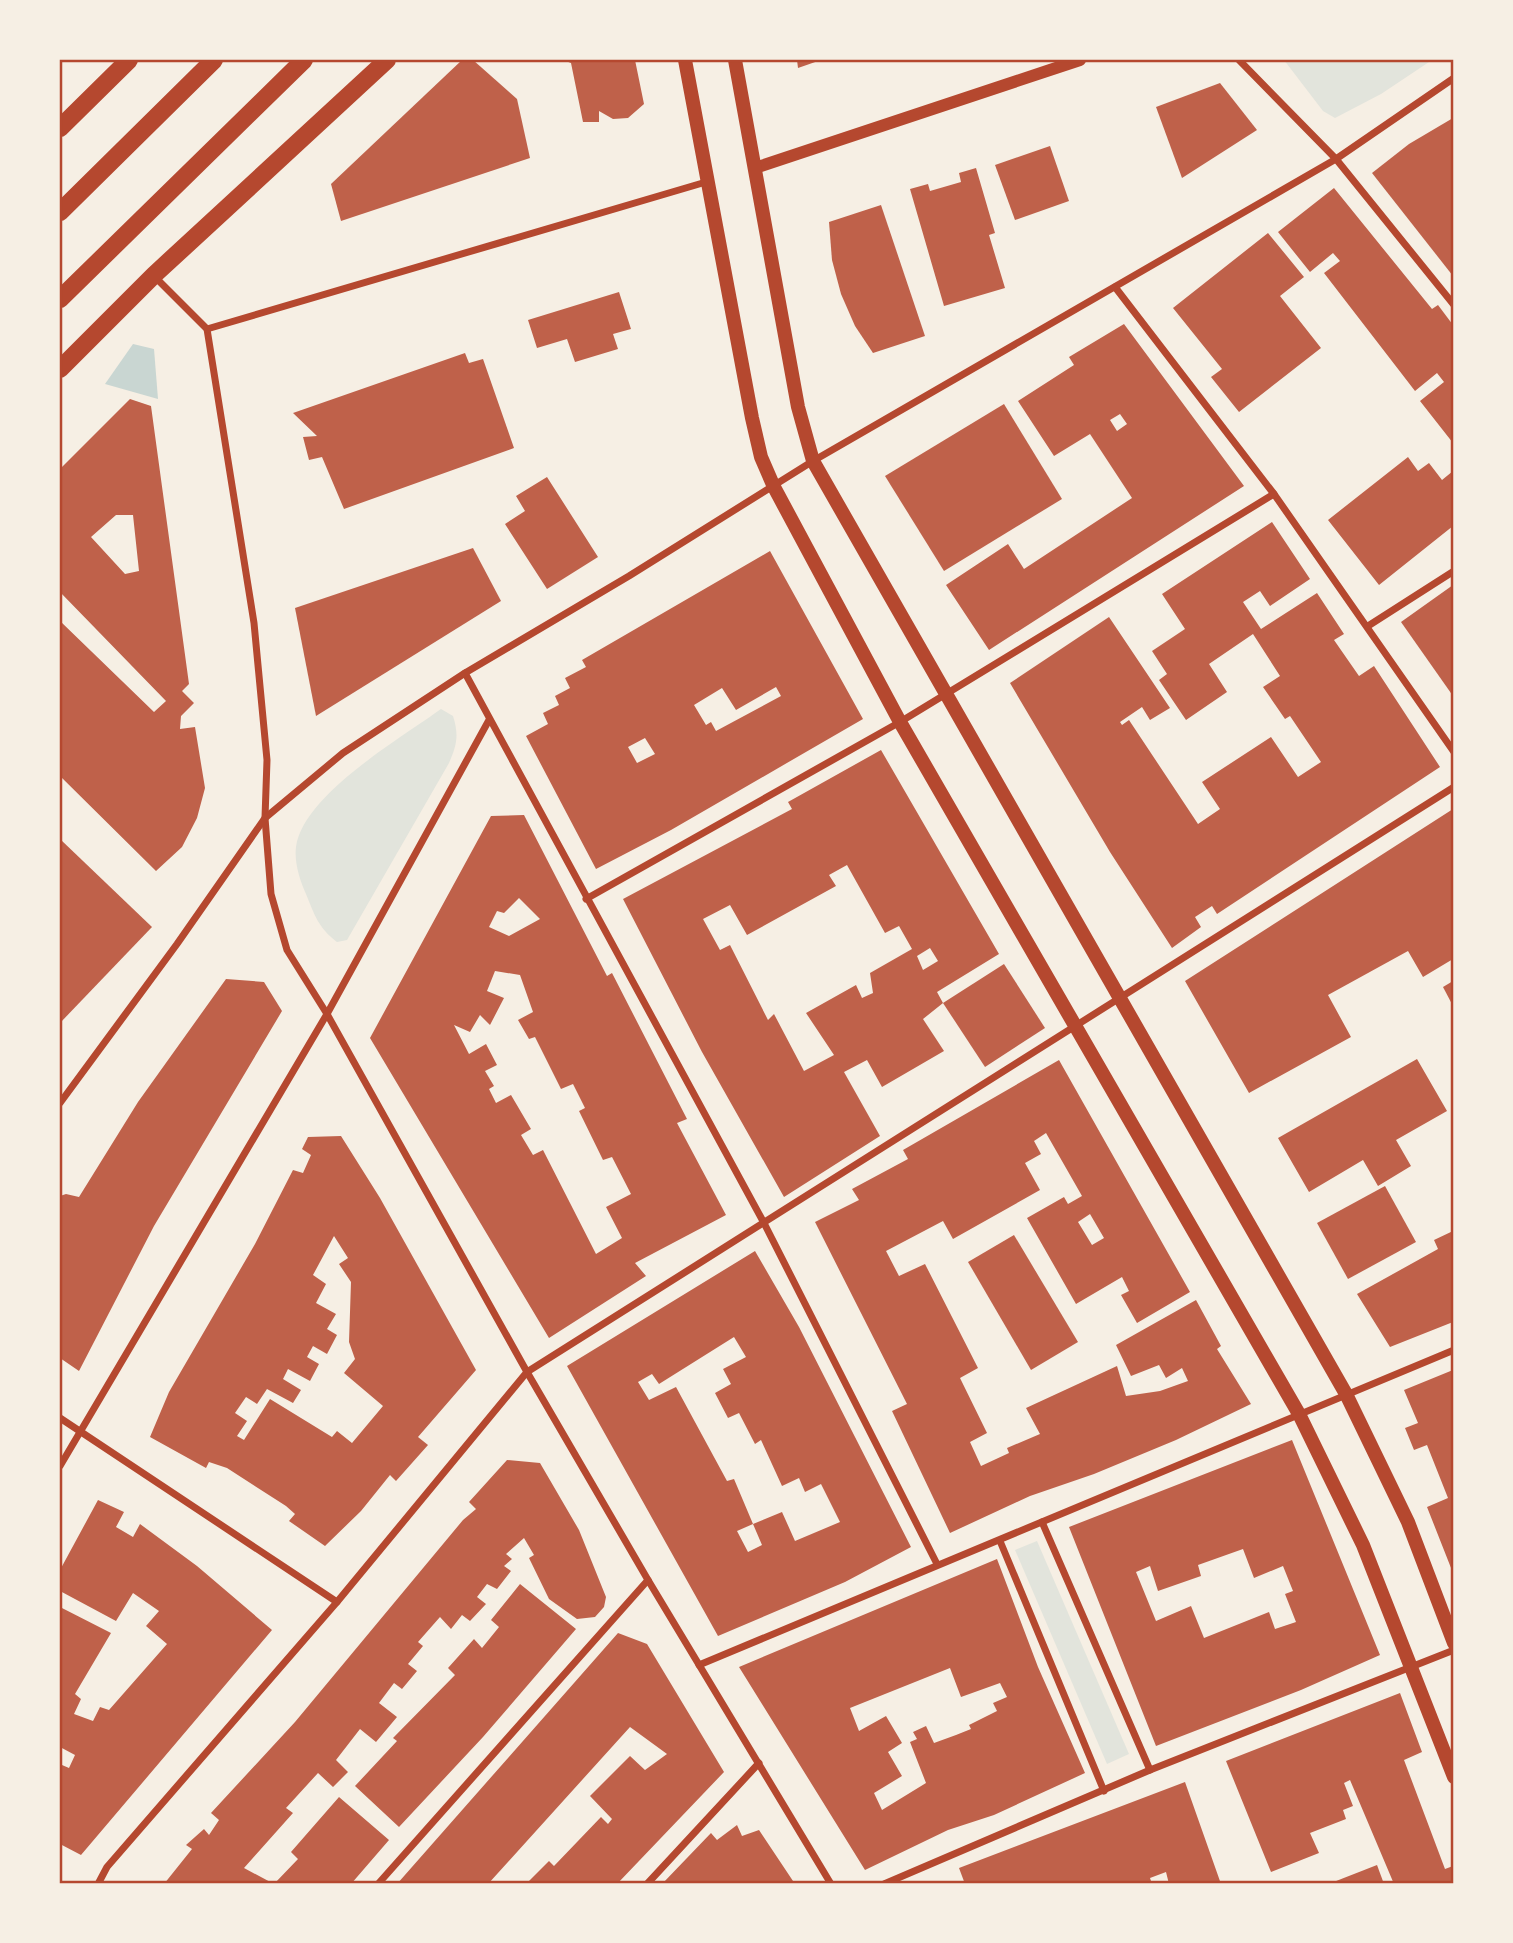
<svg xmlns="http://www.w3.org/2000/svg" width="1513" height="1943" font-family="Montserrat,sans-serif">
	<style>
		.green { fill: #e2e4dc }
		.water { fill: #c9d6d2 }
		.building { fill: #bf614a; fill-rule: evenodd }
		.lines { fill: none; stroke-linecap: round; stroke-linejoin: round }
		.minor { stroke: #b5482f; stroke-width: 7 }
		.tertiary { stroke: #b5482f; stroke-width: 12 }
		.secondary { stroke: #b5482f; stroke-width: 14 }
		.primary { stroke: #b5482f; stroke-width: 18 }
		.neatline { fill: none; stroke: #b5482f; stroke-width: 2.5 }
	</style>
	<rect width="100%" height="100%" fill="#f6efe4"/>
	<g class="green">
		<polygon points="1284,60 1432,60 1381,94 1335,118 1323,111"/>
		<path d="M441,709l12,7c6,19 4,29 -4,47l-102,177 -10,2c-19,-15 -22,-26 -31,-48 -6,-13 -12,-32 -10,-47 7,-52 105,-109 145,-138z"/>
		<polygon points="1037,1541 1129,1754 1107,1764 1015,1550"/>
	</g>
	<polygon class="water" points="133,344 154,349 158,399 105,384"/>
	<g class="building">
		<polygon points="462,60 473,60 517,99 530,158 341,221 331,184"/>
		<polygon points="563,60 635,60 644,104 628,118 613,119 599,111 599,122 583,122 571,63"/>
		<polygon points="797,60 821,60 798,68"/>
		<polygon points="1220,83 1257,130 1182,178 1156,107"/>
		<polygon points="1453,118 1453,276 1372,173 1409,144"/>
		<polygon points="1050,146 1069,201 1015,220 995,165"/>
		<polygon points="976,168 995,233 989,235 1005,288 944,306 910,189 928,184 930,191 961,182 959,173"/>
		<polygon points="1334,188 1432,309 1438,305 1453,325 1453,443 1420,401 1444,382 1437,373 1415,391 1324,273 1340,261 1333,253 1310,272 1278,232"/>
		<polygon points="881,205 925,336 873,353 855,326 841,294 832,260 829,222"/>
		<polygon points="1268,233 1304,277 1280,296 1321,348 1239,412 1211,377 1222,369 1173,308"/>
		<polygon points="619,292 631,329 613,334 618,349 575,362 567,339 537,348 528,320"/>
		<path d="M1124,324l120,162 -255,164 -43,-65 62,-41 16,25 108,-71 -42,-64 -36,22 -36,-55 56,-36 -5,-8zM1120,414l7,10 -10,7 -7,-11z"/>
		<polygon points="465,353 469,363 483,359 514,448 344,509 322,457 309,460 303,437 317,436 293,413"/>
		<path d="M130,399l21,7 38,278 -7,7 12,12 -13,13 -1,13 15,-2 10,61 -8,30 -15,29 -26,24 -96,-95v-155l94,91 12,-11 -106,-109v-123zM116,515h17l6,56 -14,3 -34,-37z"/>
		<polygon points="1004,404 1062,499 944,571 885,476"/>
		<polygon points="1408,457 1418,471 1429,463 1442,480 1453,471 1453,526 1379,585 1328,520"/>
		<polygon points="547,477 598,557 547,589 505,524 525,511 516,496"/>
		<polygon points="1272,522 1310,579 1270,606 1260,591 1243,602 1261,629 1317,593 1344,634 1334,640 1359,676 1374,666 1440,767 1217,914 1212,906 1195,917 1201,927 1172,948 1110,852 1010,683 1109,617 1170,708 1150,720 1142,707 1120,722 1122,725 1129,720 1198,824 1220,809 1202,782 1271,737 1298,777 1321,762 1290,716 1285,719 1263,687 1280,676 1253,634 1209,664 1227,692 1186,720 1159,680 1167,674 1152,651 1185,629 1162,594"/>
		<polygon points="473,548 501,601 316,716 295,608"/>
		<path d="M770,551l93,168 -192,111 -75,39 -70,-133 22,-12 -5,-11 16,-8 -4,-9 15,-8 -5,-10 21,-11 -4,-7zM776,687l5,9 -65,35 -5,-9 -5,3 -12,-20 28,-17 14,22zM645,738l10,16 -18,9 -9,-16z"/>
		<polygon points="1453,585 1453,696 1401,622"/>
		<path d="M881,750l118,204 -62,38 6,11 -20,16 21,32 -62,36 -15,-27 -23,12 36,64 -96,61 -82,-145 -79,-153 169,-90 -4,-7zM847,865l38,68 14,-7 13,23 -42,24 3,20 -11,5 -6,-13 -50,28 28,42 -30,16 -30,-57 -6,6 -38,-75 -10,5 -17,-31 27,-14 17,30 89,-49 -7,-11zM930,948l8,13 -15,9 -6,-14z"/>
		<polygon points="1453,809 1453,959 1423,977 1408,951 1328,995 1351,1037 1249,1093 1185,981"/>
		<path d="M524,815l83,161 5,-3 75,146 -10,4 49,92 -91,48 11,13 -97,62 -179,-300 121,-222zM519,898l21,21 -31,17 -20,-9 8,-16 7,2zM495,971l25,4 13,37 -15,8 11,19 6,-2 26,52 12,-5 12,24 -6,3 24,49 9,-3 19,37 -25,13 16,31 -26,16 -53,-104 -10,5 -12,-20 10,-6 -20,-34 -15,8 -7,-14 5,-3 -9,-15 12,-6 -11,-21 -17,10 -15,-29 16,7 10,-17 10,10 14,-27 -17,-7z"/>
		<polygon points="60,839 152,927 60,1023"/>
		<polygon points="1004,964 1045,1028 985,1067 943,1003"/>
		<polygon points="226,979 264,982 282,1011 154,1226 79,1371 60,1358 60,1196 66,1194 79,1197 138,1102"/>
		<polygon points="1453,981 1453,1006 1443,987"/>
		<polygon points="1417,1059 1447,1111 1396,1140 1411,1166 1378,1186 1363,1160 1309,1192 1278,1138"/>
		<path d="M1059,1060l131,232 -53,31 -16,-28 8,-4 -7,-14 -46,27 -49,-86 37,-21 4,7 14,-8 -36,-63 -12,8 7,13 -16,9 15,27 -87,49 -10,-18 -57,30 13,25 26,-12 53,104 -18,10 27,55 -17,9 11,24 28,-13 -2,-5 33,-14 -14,-26 91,-42 9,30 34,-5 28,-10 -6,-13 -16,10 -7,-13 -28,11 -15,-31 80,-45 25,46 -4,3 34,55 -75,36 -82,34 -64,22 -80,37 -58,-122 15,-7 -92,-182 44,-22 -7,-11 56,-30 -5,-9zM1090,1214l14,24 -12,7 -14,-23z"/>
		<path d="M341,1136l39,62 96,172 -58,67 10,8 -32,36 -6,-6 -29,36 -36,35 -36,-25 6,-7 -9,-8 -59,-38 -18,-6 -3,6 -56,-31 19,-45 86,-148 38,-74 10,3 8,-18 -9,-6 6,-12zM334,1236l14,22 -9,6 12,18 -2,60 6,17 -11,14 39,33 -31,37 -15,-12 -5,6 -62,-38 -26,41 -7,-4 10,-15 -12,-8 11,-16 11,7 10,-15 26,14 8,-13 -18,-11 5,-10 22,12 9,-17 -12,-7 6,-11 14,8 10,-19 -10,-6 9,-15 -20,-11 10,-19 -13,-9z"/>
		<polygon points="1385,1186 1416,1242 1348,1279 1317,1223"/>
		<polygon points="1453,1231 1453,1322 1390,1347 1357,1294 1438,1249 1434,1240"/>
		<polygon points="1014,1235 1078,1342 1031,1370 968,1262"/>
		<path d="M755,1251l44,76 112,220 -66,35 -127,54 -151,-270zM734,1337l12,20 -23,12 8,15 -16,9 13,25 11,-5 16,31 6,-4 21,46 17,-8 6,14 16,-8 19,38 -45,19 -13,-29 -29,12 9,21 -14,7 -11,-21 16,-7 -19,-45 -7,2 -51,-94 -27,13 -11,-18 14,-8 7,10z"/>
		<polygon points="1453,1370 1453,1573 1427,1507 1448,1498 1427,1445 1414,1450 1405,1428 1418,1423 1404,1390"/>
		<path d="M1292,1440l88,215 -79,35 -145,56 -87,-219zM1243,1549l11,29 29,-12 10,25 -8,3 11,28 -21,7 -6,-17 -65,26 -13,-32 -35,15 -20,-49 14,-6 8,25 43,-15 -3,-11z"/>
		<polygon points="507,1460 540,1463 579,1530 606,1597 604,1607 595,1617 577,1619 549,1599 529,1558 534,1555 524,1538 506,1554 512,1559 504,1566 511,1571 497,1589 487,1584 477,1597 486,1604 470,1621 462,1615 451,1629 440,1617 418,1642 423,1646 408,1664 417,1671 402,1689 394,1683 379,1703 397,1717 376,1742 360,1729 336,1760 348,1772 333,1787 318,1773 286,1808 293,1813 244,1868 274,1884 164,1884 192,1849 186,1845 204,1829 209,1835 219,1820 211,1813 295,1722 463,1520 476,1509 469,1502"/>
		<polygon points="98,1500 124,1512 116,1527 133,1537 140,1524 197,1566 272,1630 81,1855 60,1844 60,1769 62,1765 69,1768 75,1755 60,1747 60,1607 111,1633 75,1694 81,1699 74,1714 93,1721 100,1707 109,1710 167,1644 146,1626 159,1611 133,1593 116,1621 60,1591 60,1570"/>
		<path d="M997,1559l41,108 47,106 -91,42 -46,15 -83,40 -126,-203zM950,1668l11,29 39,-14 7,14 -14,6 4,8 -28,14 2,4 -15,6 -22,8 -8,-17 -13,6 4,7 -7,3 16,41 -44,27 -8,-17 28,-17 -14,-24 14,-9 -16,-27 -27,15 -9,-23z"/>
		<polygon points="520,1584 576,1629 483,1737 399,1827 355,1786 397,1741 393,1738 455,1675 448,1668 474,1639 482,1648 499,1627 491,1620"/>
		<polygon points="618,1633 647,1644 724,1772 617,1884 526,1884 549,1861 554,1866 601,1817 608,1824 612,1819 590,1796 630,1756 645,1770 667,1754 630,1727 488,1884 397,1884"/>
		<polygon points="1400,1693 1422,1752 1404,1760 1445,1869 1453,1866 1453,1884 1394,1884 1350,1780 1344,1783 1353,1806 1343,1810 1346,1819 1310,1833 1319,1853 1271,1872 1226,1761"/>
		<polygon points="1185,1782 1221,1884 1169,1884 1166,1872 1150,1878 1152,1884 965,1884 959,1868"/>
		<polygon points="339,1797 389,1840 351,1884 274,1884 298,1859 291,1852"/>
		<polygon points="737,1825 742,1836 759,1830 795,1884 662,1884 711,1833 717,1840"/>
		<polygon points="1377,1865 1384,1884 1331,1884 1331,1883"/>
	</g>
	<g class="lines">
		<g class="minor">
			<polyline points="1239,60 1336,159 1454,305"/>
			<polyline points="154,276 207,329 254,623 267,760 265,818 271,894 287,950 327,1014 527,1372 648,1580 831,1884"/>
			<polyline points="1115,287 1274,494 1454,752"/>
			<polyline points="207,329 706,182"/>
			<polyline points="1368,626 1454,571"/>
			<polyline points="465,673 764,1223 937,1564"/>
			<polyline points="586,899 900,722 1274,494"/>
			<polyline points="60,1103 177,944 265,818 343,753 465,673 629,576 813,461 1336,159 1454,78"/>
			<polyline points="60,1418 337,1602"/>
			<polyline points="60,1466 327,1014 489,720"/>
			<polyline points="1042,1522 1150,1770"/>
			<polyline points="1000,1541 1104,1791"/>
			<polyline points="699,1665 1454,1350"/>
			<polyline points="98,1884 107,1867 337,1602 527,1372 1454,787"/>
			<polyline points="378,1884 648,1580"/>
			<polyline points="647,1884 759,1763"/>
			<polyline points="884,1884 1150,1770 1454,1650"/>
		</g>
		<polyline class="tertiary" points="755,168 1080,60"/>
		<g class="secondary">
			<polyline points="685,60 752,418 761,457 774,487 900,722 1299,1414 1363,1545 1454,1777"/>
			<polyline points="735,60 798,407 813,461 1346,1394 1408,1522 1454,1643"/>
		</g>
		<g class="primary">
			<polyline points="60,128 129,60"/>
			<polyline points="60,212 214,60"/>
			<polyline points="60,299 304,60"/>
			<polyline points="60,369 154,275 387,60"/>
		</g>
	</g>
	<rect width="1513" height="1943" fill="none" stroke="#f6efe4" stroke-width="122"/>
	<rect x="61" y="61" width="1391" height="1821" class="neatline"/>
</svg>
